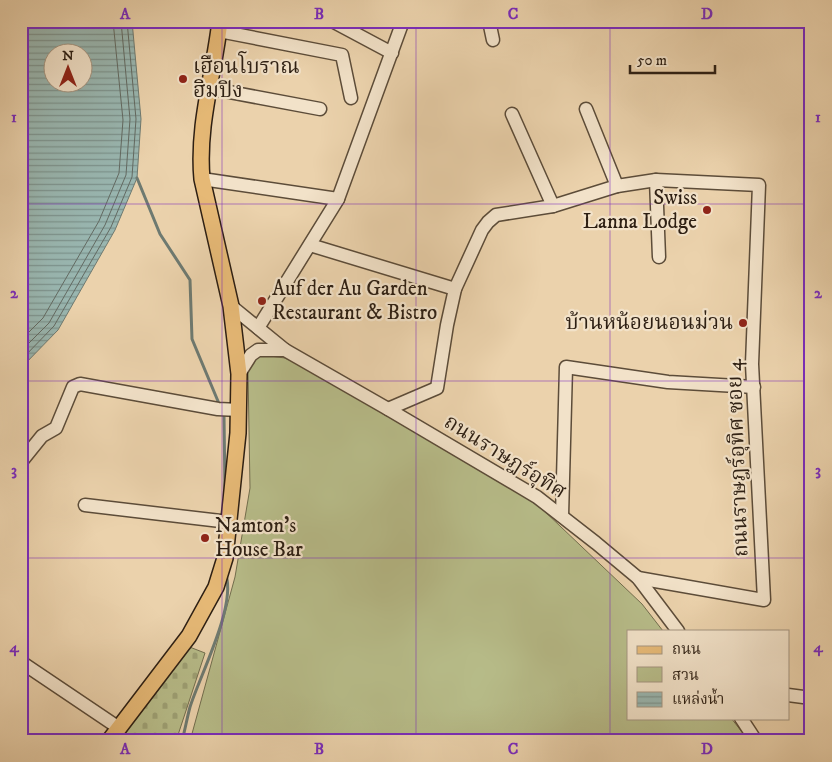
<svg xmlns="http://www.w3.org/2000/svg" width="832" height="762" font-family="'IM FELL DW Pica','Noto Serif Thai',serif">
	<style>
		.green { fill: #b7bc89; stroke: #726e4e }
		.cemetery { fill: url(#cemetery-stones); stroke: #726e4e }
		.water { fill: url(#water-rules); stroke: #6e7a71; fill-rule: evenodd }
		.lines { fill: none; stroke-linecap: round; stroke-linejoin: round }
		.shore { stroke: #636a62; stroke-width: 1 }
		.stream { stroke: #6e7a71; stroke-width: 3 }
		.minor-casing { stroke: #5c4c39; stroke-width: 15 }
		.major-casing { stroke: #2d1f13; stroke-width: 18 }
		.minor { stroke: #f2e2c9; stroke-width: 12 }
		.major { stroke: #e6b976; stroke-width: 15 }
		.grid { fill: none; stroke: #7b2cbf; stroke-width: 1; stroke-opacity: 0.55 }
		.poi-dot { fill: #8f2418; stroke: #f2e2c9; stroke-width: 2 }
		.labels { text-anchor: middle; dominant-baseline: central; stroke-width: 4.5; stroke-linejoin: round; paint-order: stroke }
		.poi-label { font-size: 21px; fill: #2d1f13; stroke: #f2e2c9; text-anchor: start }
		.street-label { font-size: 21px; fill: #2d1f13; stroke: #f2e2c9 }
		.neatline { fill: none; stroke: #7b2cbf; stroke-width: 2 }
		.grid-label { font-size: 16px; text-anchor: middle; font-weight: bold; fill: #7b2cbf }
	</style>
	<defs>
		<pattern id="cemetery-stones" width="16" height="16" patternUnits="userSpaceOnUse" patternTransform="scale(1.25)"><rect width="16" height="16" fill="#b7bc89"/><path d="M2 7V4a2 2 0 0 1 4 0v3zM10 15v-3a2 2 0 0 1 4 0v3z" fill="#9ea175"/></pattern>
		<pattern id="water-rules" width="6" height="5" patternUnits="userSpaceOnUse" patternTransform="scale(1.25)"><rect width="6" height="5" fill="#99b6b0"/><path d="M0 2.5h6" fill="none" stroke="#7d938e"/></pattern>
	</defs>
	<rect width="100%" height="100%" fill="#ebd2ac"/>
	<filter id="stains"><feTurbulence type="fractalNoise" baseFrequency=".004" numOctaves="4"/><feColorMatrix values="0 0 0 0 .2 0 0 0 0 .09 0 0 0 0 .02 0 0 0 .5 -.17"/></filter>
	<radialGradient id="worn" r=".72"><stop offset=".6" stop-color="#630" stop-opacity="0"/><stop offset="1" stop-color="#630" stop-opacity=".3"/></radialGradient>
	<polygon class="green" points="262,355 285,358 327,378 426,434 540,507 642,604 663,631 628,631 628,718 731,718 749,741 190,741 235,577 250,488 248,371 255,360"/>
	<polygon class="cemetery" points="187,646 205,653 176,741 120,741"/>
	<path class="water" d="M21,21h111l9,98 -4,59 -22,52 -57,100 -37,38zM52,52h30v30h-30z"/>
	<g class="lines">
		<g class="shore">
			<polyline points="21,340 43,318 99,221 119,173 123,120 113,21"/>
			<polyline points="21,351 49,323 105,225 126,175 130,119 121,21"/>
			<polyline points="21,360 54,326 111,227 132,177 136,119 127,21"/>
		</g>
		<g class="stream">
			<polyline points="137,178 160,234 190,280 192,339 220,406"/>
			<polyline points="222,412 224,416 225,493"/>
			<path d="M182,741c3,-11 5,-23 8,-34 10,-32 46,-100 36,-132"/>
		</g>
		<defs>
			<g id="minor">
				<polyline points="332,21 392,53"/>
				<polyline points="489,21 493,40"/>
				<polyline points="219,31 342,55 351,98"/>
				<polyline points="208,88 320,109"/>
				<polyline points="586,109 617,186"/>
				<polyline points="512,114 553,206"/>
				<polyline points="202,179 338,199"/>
				<polyline points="656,180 659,257"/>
				<polyline points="310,245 455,289"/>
				<polyline points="231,306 285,350"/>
				<polyline points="258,328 338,199 403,21"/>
				<polyline points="239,374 251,355 258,350 285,350 388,409 537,497 596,543 638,578 678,631"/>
				<polyline points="388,409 437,388 447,325 455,289 482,230 488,222 496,215 553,206 617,186 656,180 759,185 752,364 764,600 638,578"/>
				<polyline points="21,462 42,436 56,428 73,387 80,384 218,409 239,410"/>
				<polyline points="85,505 229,522"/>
				<polyline points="562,516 566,367 668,382 754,387"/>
				<polyline points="21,662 119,728"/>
				<polyline points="788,695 811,698"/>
				<polyline points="741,718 756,741"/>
			</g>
			<path id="major" d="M109,741l80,-105 27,-49 9,-29 13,-125 1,-59 -8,-68 -29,-127c-5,-54 12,-105 18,-158"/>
		</defs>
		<use href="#minor" class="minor-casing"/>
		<use href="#major" class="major-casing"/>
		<use href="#minor" class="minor"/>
		<use href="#major" class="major"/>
	</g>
	<path class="grid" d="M222,21v720M416,21v720M610,21v720M21,204h790M21,381h790M21,558h790"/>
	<g class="poi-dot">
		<circle cx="183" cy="79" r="5"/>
		<circle cx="707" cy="210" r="5"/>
		<circle cx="262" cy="301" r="5"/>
		<circle cx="743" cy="323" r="5"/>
		<circle cx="205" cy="538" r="5"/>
	</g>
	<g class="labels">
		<g class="poi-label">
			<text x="193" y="67">เฮือนโบราณ<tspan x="193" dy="24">ฮิมปิง</tspan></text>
			<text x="697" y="198" text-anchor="end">Swiss<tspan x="697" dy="24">Lanna Lodge</tspan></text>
			<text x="272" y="289">Auf der Au Garden<tspan x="272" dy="24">Restaurant &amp; Bistro</tspan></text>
			<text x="733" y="323" text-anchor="end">บ้านหน้อยนอนม่วน</text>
			<text x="215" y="526">Namton's<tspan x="215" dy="24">House Bar</tspan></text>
		</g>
		<g class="street-label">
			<text transform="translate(505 457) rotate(32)">ถนนราษฎร์อุทิศ</text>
			<text transform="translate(738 458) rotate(-92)">ถนนราษฎร์อุทิศ ซอย 4</text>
		</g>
	</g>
	<rect width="832" height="762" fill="none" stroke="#ebd2ac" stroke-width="55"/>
	<rect x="627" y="630" width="162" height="90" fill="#f2e2c9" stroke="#a39480"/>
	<rect x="637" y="646" width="25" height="8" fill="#e6b976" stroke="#a39480"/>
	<text x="672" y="654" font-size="15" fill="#2d1f13">ถนน</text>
	<rect x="637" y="667" width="25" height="15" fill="#b7bc89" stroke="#a39480"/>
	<text x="672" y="680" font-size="15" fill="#2d1f13">สวน</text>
	<rect x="637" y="692" width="25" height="15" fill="url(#water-rules)" stroke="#a39480"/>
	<text x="672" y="704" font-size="15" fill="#2d1f13">แหล่งน้ำ</text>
	<g transform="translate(68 68)"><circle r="24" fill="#f2e2c9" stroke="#a39480"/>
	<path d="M0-4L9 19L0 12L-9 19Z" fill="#8f2418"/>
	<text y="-8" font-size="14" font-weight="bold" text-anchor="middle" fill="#2d1f13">N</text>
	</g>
	<path d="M630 65v8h85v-8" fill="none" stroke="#2d1f13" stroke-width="2.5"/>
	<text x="637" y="65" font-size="15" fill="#2d1f13" stroke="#f2e2c9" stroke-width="4" paint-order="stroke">50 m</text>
	<rect x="28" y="28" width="776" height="706" class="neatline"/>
	<g class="grid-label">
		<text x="125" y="19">A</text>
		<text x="319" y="19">B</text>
		<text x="513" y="19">C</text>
		<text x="707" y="19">D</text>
		<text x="14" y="122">1</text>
		<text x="818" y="122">1</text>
		<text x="14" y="298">2</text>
		<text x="818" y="298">2</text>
		<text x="14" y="475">3</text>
		<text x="818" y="475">3</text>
		<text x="14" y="652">4</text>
		<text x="818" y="652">4</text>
		<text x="125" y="754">A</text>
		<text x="319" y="754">B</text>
		<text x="513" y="754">C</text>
		<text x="707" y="754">D</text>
	</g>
	<rect width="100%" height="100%" filter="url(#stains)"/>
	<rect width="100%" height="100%" fill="url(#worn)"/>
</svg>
